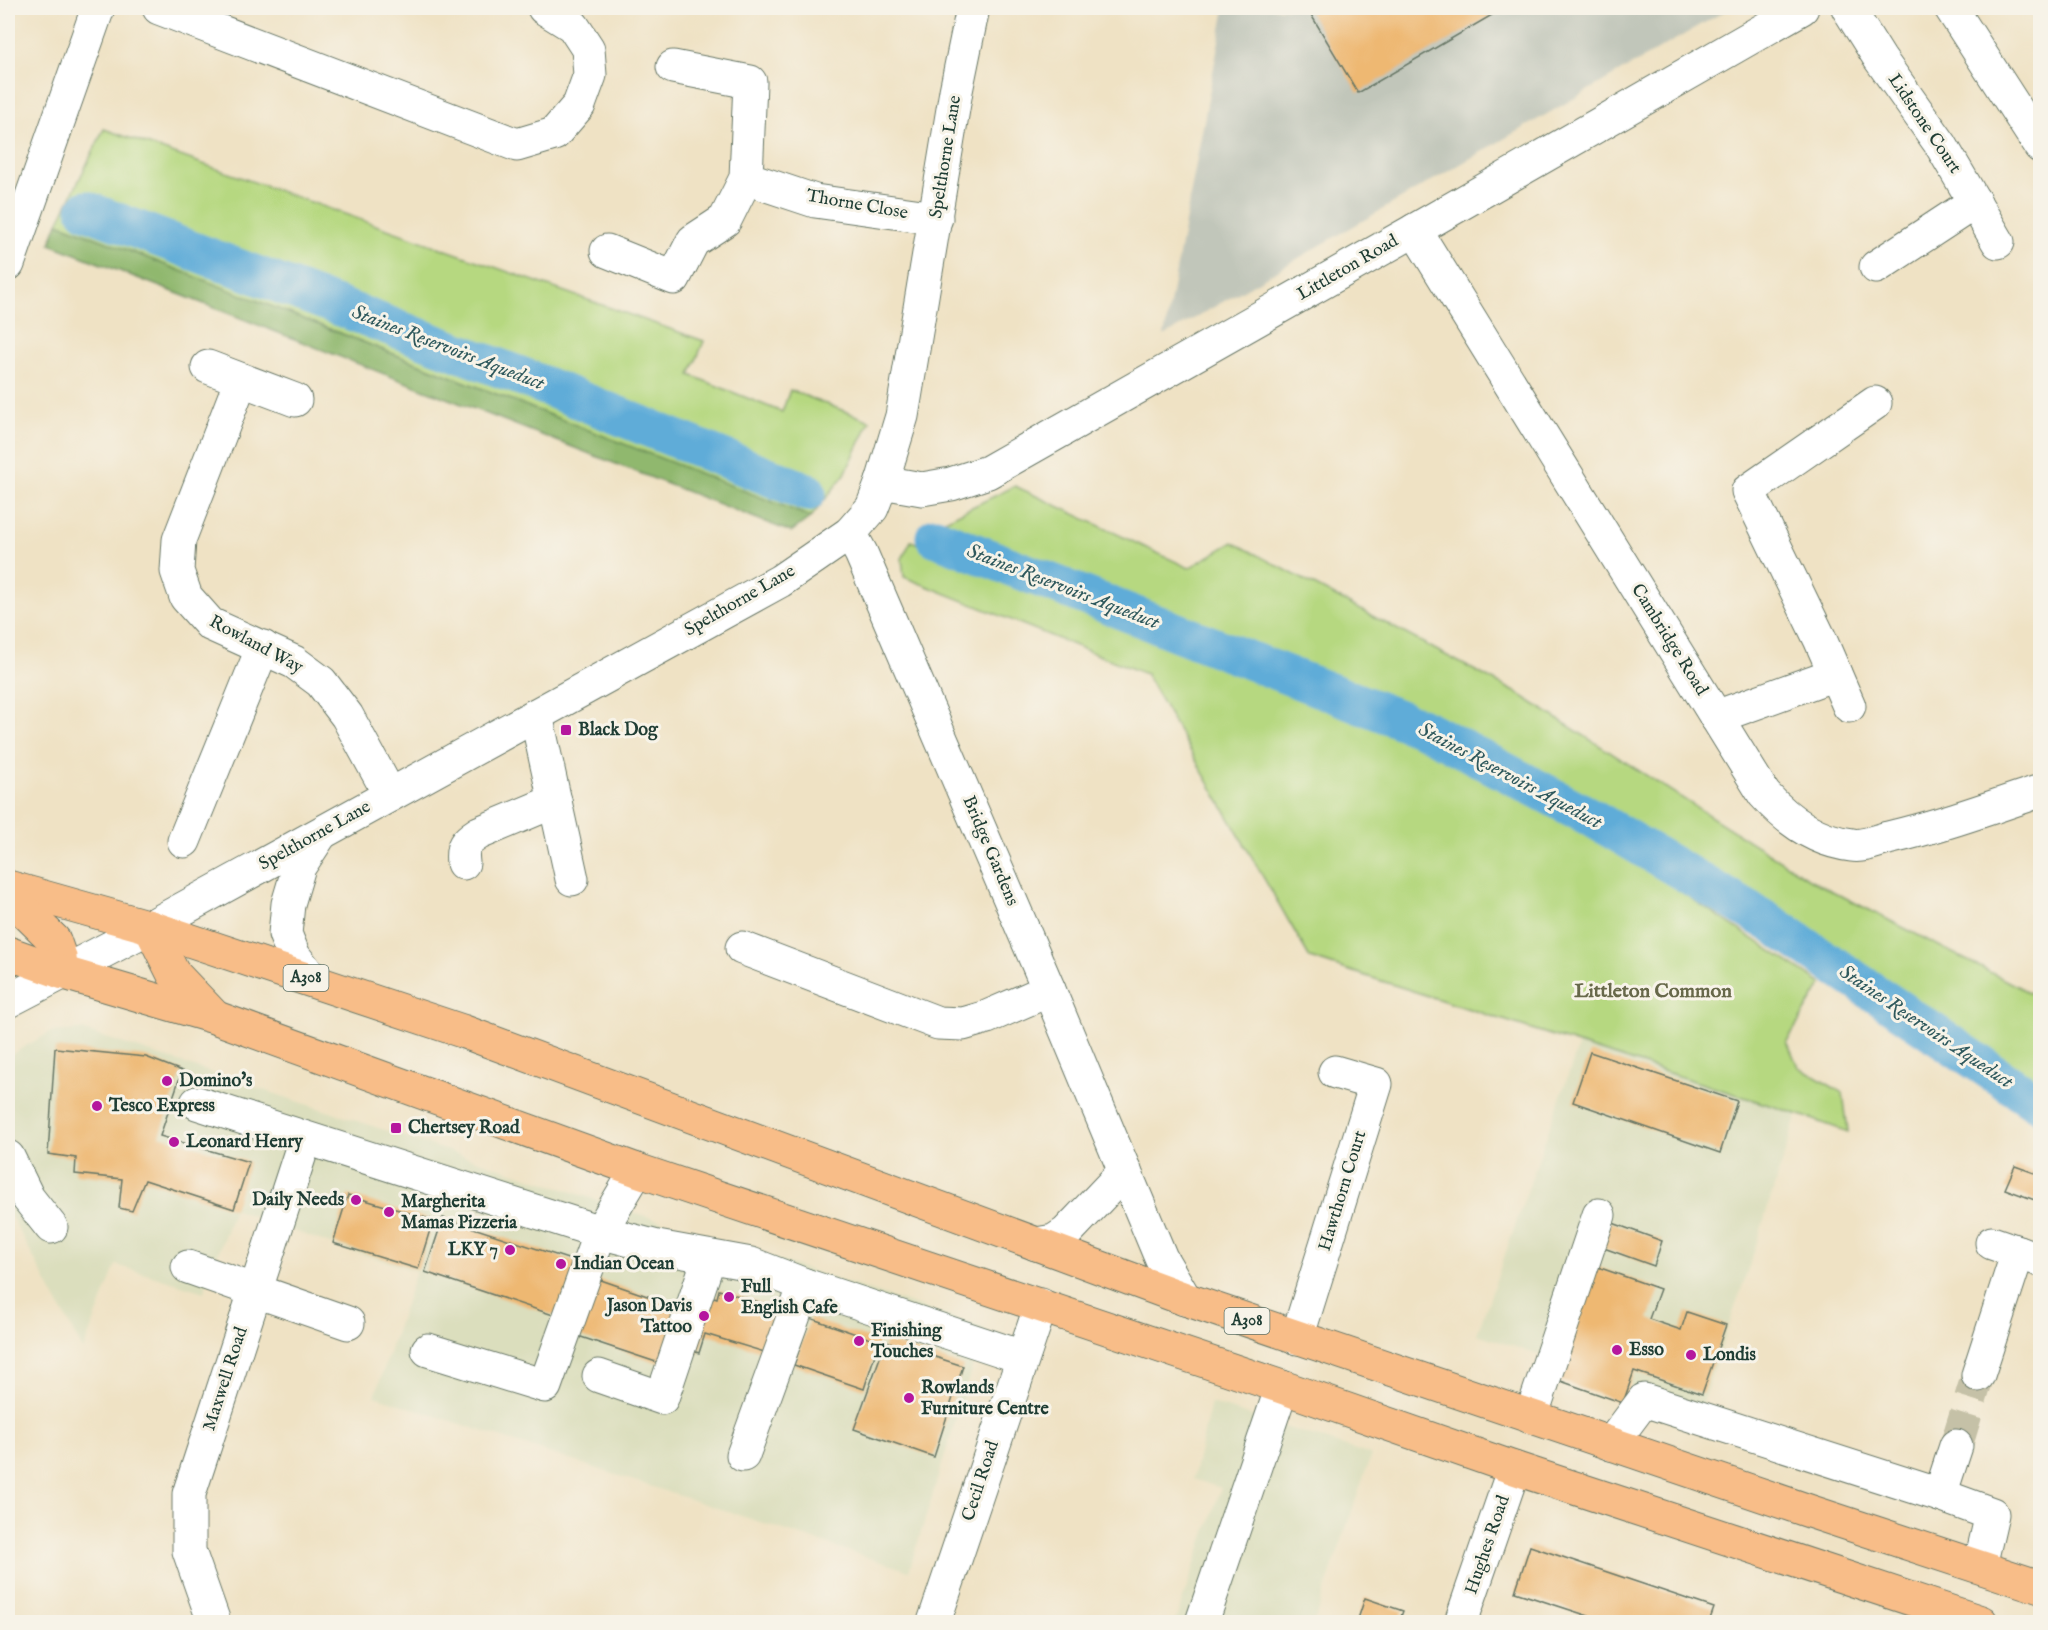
<svg xmlns="http://www.w3.org/2000/svg" width="2048" height="1630" font-family="'IM FELL English',serif">
	<style>
		.built { fill: #dbdebd }
		.industrial { fill: #c1c6ba }
		.green { fill: #b6d880; stroke: #6a8a5a; stroke-width: 1.5 }
		.forest { fill: #90b86e; stroke: #587a51; stroke-width: 1.5 }
		.lines { fill: none; stroke-linecap: round; stroke-linejoin: round }
		.canal { stroke: #5eacd8; stroke-width: 39 }
		.building { fill: #eeb872 }
		.minor-tunnel { stroke: #c5c1a7; stroke-width: 33; stroke-dasharray: 33 16; stroke-linecap: butt }
		.minor-casing { stroke: #687766; stroke-width: 35 }
		.highway-casing { stroke: #687766; stroke-width: 35 }
		.minor { stroke: #fff; stroke-width: 33 }
		.highway { stroke: #f8bd88; stroke-width: 33 }
		.poi-dot { fill: #b5179e; stroke: #f7f3e8; stroke-width: 2 }
		.labels { text-anchor: middle; dominant-baseline: central; stroke-width: 6; stroke-linejoin: round; paint-order: stroke }
		.shield { fill: #f7f3e8; stroke: #60746a; stroke-width: 1.5 }
		.shield-label { font-size: 16px; font-weight: bold; fill: #1f3d34 }
		.street-label { font-size: 18px; fill: #1f3d34; stroke: #f7f3e8 }
		.poi-label { font-size: 18px; font-weight: bold; fill: #1f3d34; stroke: #f7f3e8; text-anchor: start }
		.water-label { font-size: 20px; font-style: italic; fill: #2f595d; stroke: #f7f3e8 }
		.neighbourhood-label { font-size: 20px; font-weight: bold; fill: #67684a; stroke: #f7f3e8 }
	</style>
	<rect width="100%" height="100%" fill="#f7f3e8"/>
	<filter id="ink" filterUnits="userSpaceOnUse"><feTurbulence type="fractalNoise" baseFrequency=".0167" numOctaves="2"/><feDisplacementMap in="SourceGraphic" scale="12" xChannelSelector="R" yChannelSelector="G"/><feConvolveMatrix kernelMatrix="1 2 1 2 8 2 1 2 1" color-interpolation-filters="sRGB"/></filter>
	<filter id="wash" filterUnits="userSpaceOnUse"><feTurbulence type="fractalNoise" baseFrequency=".008" numOctaves="4" result="noise"/><feDisplacementMap in="SourceGraphic" scale="24" xChannelSelector="R" yChannelSelector="G"/><feGaussianBlur stdDeviation="1.35" result="paint"/><feColorMatrix in="noise" values="0 0 0 0 0 0 0 0 0 0 0 0 0 0 0 0 0 1.4 0 .05"/><feComposite in="paint" operator="in"/></filter>
	<g filter="url(#wash)">
		<rect width="100%" height="100%" fill="#efe2c4"/>
		<g class="built">
			<polygon points="82,1030 984,1328 909,1571 375,1396 416,1271 330,1244 234,1209 204,1292 116,1265 83,1350 8,1210 8,1056 51,1032"/>
			<polygon points="1579,1044 1797,1114 1751,1261 1700,1409 1477,1334"/>
			<polygon points="1211,1403 1371,1455 1314,1622 1175,1622 1221,1488 1193,1479"/>
		</g>
		<polygon class="industrial" points="1225,8 1730,8 1164,336"/>
		<g class="green">
			<polygon points="104,129 704,341 690,375 782,412 790,390 870,421 845,474 811,517 58,223"/>
			<polygon points="1015,486 1189,568 1233,542 1517,693 1809,879 2040,998 2040,1088 1774,909 1433,723 939,523"/>
			<polygon points="911,541 1432,751 1579,825 1822,984 1787,1041 1798,1067 1843,1093 1848,1132 1797,1114 1310,958 1146,674 904,577 902,559"/>
		</g>
		<polygon class="forest" points="58,223 811,517 791,532 50,244"/>
		<g class="lines">
			<g class="canal">
				<polyline points="86,210 523,377 807,492"/>
				<polyline points="935,537 1427,730 1594,819 1772,924 2040,1104"/>
			</g>
		</g>
		<g id="blocks">
			<g class="building">
				<polygon points="1307,8 1504,8 1358,93"/>
				<polygon points="55,1048 146,1057 182,1071 160,1136 249,1162 234,1209 145,1180 132,1211 119,1208 122,1179 75,1174 76,1158 48,1154"/>
				<polygon points="1590,1052 1737,1101 1720,1153 1573,1102"/>
				<polygon points="2015,1166 2040,1175 2040,1202 2005,1189"/>
				<polygon points="348,1195 433,1220 418,1269 333,1243"/>
				<polygon points="443,1218 583,1264 565,1319 425,1272"/>
				<polygon points="1610,1222 1662,1241 1654,1266 1601,1247"/>
				<polygon points="1595,1266 1660,1289 1649,1319 1681,1330 1687,1312 1726,1325 1702,1394 1634,1371 1623,1403 1555,1379"/>
				<polygon points="598,1279 688,1310 668,1366 578,1336"/>
				<polygon points="719,1290 785,1310 771,1354 705,1334 699,1353 687,1349 704,1294 717,1298"/>
				<polygon points="810,1318 879,1342 864,1389 794,1365"/>
				<polygon points="886,1341 963,1366 934,1457 854,1429"/>
				<polygon points="1530,1546 1714,1608 1709,1622 1607,1622 1515,1592"/>
				<polygon points="1365,1598 1403,1611 1399,1622 1357,1622"/>
			</g>
		</g>
	</g>
	<g filter="url(#ink)">
		<use href="#blocks" fill-opacity="0" stroke="#687766" stroke-width="1.5"/>
		<g class="lines">
			<polyline class="minor-tunnel" points="1956,1446 1978,1375"/>
			<defs>
				<g id="minor">
					<polyline points="159,8 517,145 554,134 579,105 590,75 588,49 573,26 544,8"/>
					<polyline points="1848,8 1880,59 1941,145 1998,242"/>
					<polyline points="1951,8 2040,146"/>
					<polyline points="746,178 815,201 936,218"/>
					<path d="M1415,230l349,564c23,26 52,47 88,51 11,2 25,-4 36,-7 52,-12 102,-30 152,-47"/>
					<polyline points="607,251 674,278 693,241 725,220 746,178 750,82 673,67"/>
					<polyline points="8,264 98,8"/>
					<polyline points="1876,267 1975,202"/>
					<polyline points="208,367 295,400"/>
					<polyline points="241,380 179,540 177,571 186,597 210,624 294,662 321,682 347,716 390,795"/>
					<polyline points="882,482 922,489 951,484 988,472 1415,230 1802,8"/>
					<polyline points="850,533 861,553 1049,990 1161,1258 1185,1299"/>
					<polyline points="1849,706 1820,639 1748,491 1875,403"/>
					<polyline points="536,715 572,879"/>
					<polyline points="1716,717 1835,674"/>
					<polyline points="184,841 263,647"/>
					<path d="M463,863c-2,-17 2,-21 16,-30l76,-32"/>
					<polyline points="742,948 938,1023 963,1024 987,1017 1049,990"/>
					<polyline points="313,980 294,956 285,934 288,904 299,867 320,835"/>
					<polyline points="8,1001 150,927 780,581 850,533 872,508 882,482 902,416 956,91 973,8"/>
					<polyline points="197,1103 600,1232 657,1247 751,1264 805,1285 1022,1357"/>
					<polyline points="8,1157 28,1198 51,1227"/>
					<polyline points="1992,1243 2018,1252"/>
					<polyline points="1036,1244 1054,1241 1066,1233 1125,1171"/>
					<polyline points="188,1267 348,1323"/>
					<polyline points="1297,1338 1376,1084 1335,1072"/>
					<polyline points="428,1350 545,1386 600,1232 637,1170"/>
					<polyline points="1978,1375 2018,1252 2040,1260"/>
					<polyline points="599,1376 662,1398 709,1258"/>
					<polyline points="1531,1417 1599,1215"/>
					<polyline points="1611,1444 1644,1400 1940,1495 1992,1514 1980,1566"/>
					<polyline points="743,1455 805,1285"/>
					<polyline points="1940,1495 1956,1446"/>
					<polyline points="214,1622 189,1551 189,1494 305,1139"/>
					<polyline points="934,1622 1041,1305"/>
					<polyline points="1202,1622 1282,1387"/>
					<polyline points="1461,1622 1514,1468"/>
				</g>
				<g id="highway">
					<polyline points="8,887 150,927 462,1031 1185,1299 1812,1512 2040,1587"/>
					<polyline points="8,895 54,940 60,957 61,972"/>
					<polyline points="150,927 173,973 213,1015"/>
					<polyline points="8,953 61,972 214,1017 637,1170 1282,1387 1514,1468 1981,1622"/>
				</g>
			</defs>
			<use href="#minor" class="minor-casing"/>
			<use href="#highway" class="highway-casing"/>
			<use href="#minor" class="minor"/>
			<use href="#highway" class="highway"/>
		</g>
	</g>
	<g class="poi-dot">
		<rect x="560" y="724" width="12" height="12" rx="3"/>
		<circle cx="167" cy="1081" r="6"/>
		<circle cx="97" cy="1106" r="6"/>
		<rect x="390" y="1122" width="12" height="12" rx="3"/>
		<circle cx="174" cy="1142" r="6"/>
		<circle cx="356" cy="1200" r="6"/>
		<circle cx="389" cy="1212" r="6"/>
		<circle cx="510" cy="1250" r="6"/>
		<circle cx="561" cy="1264" r="6"/>
		<circle cx="729" cy="1297" r="6"/>
		<circle cx="704" cy="1316" r="6"/>
		<circle cx="859" cy="1341" r="6"/>
		<circle cx="1617" cy="1350" r="6"/>
		<circle cx="1691" cy="1355" r="6"/>
		<circle cx="909" cy="1398" r="6"/>
	</g>
	<g class="labels">
		<g class="shield">
			<rect x="283.5" y="965" width="45" height="26" rx="4.5"/>
			<rect x="1224.5" y="1308" width="45" height="26" rx="4.5"/>
		</g>
		<g class="shield-label">
			<text x="306" y="978">A308</text>
			<text x="1247" y="1321">A308</text>
		</g>
		<g class="street-label">
			<text transform="translate(1924 124) rotate(56)">Lidstone Court</text>
			<text transform="translate(946 157) rotate(-81)">Spelthorne Lane</text>
			<text transform="translate(857 205) rotate(10)">Thorne Close</text>
			<text transform="translate(1348 268) rotate(-30)">Littleton Road</text>
			<text transform="translate(740 601) rotate(-30)">Spelthorne Lane</text>
			<text transform="translate(1669 640) rotate(58)">Cambridge Road</text>
			<text transform="translate(256 645) rotate(28)">Rowland Way</text>
			<text transform="translate(315 836) rotate(-29)">Spelthorne Lane</text>
			<text transform="translate(990 851) rotate(67)">Bridge Gardens</text>
			<text transform="translate(1343 1191) rotate(-73)">Hawthorn Court</text>
			<text transform="translate(226 1379) rotate(-72)">Maxwell Road</text>
			<text transform="translate(981 1481) rotate(-72)">Cecil Road</text>
			<text transform="translate(1488 1545) rotate(-71)">Hughes Road</text>
		</g>
		<g class="poi-label">
			<text x="578" y="730">Black Dog</text>
			<text x="179" y="1081">Domino's</text>
			<text x="109" y="1106">Tesco Express</text>
			<text x="408" y="1128">Chertsey Road</text>
			<text x="186" y="1142">Leonard Henry</text>
			<text x="344" y="1200" text-anchor="end">Daily Needs</text>
			<text x="401" y="1202">Margherita<tspan x="401" dy="21">Mamas Pizzeria</tspan></text>
			<text x="498" y="1250" text-anchor="end">LKY 7</text>
			<text x="573" y="1264">Indian Ocean</text>
			<text x="741" y="1287">Full<tspan x="741" dy="21">English Cafe</tspan></text>
			<text x="692" y="1306" text-anchor="end">Jason Davis<tspan x="692" dy="21">Tattoo</tspan></text>
			<text x="871" y="1331">Finishing<tspan x="871" dy="21">Touches</tspan></text>
			<text x="1629" y="1350">Esso</text>
			<text x="1703" y="1355">Londis</text>
			<text x="921" y="1388">Rowlands<tspan x="921" dy="21">Furniture Centre</tspan></text>
		</g>
		<g class="water-label">
			<text transform="translate(448 348) rotate(21)">Staines Reservoirs Aqueduct</text>
			<text transform="translate(1063 587) rotate(21)">Staines Reservoirs Aqueduct</text>
			<text transform="translate(1510 776) rotate(28)">Staines Reservoirs Aqueduct</text>
			<text transform="translate(1926 1027) rotate(34)">Staines Reservoirs Aqueduct</text>
		</g>
		<g class="neighbourhood-label">
			<text x="1653" y="991">Littleton Common</text>
		</g>
	</g>
	<rect width="2048" height="1630" fill="none" stroke="#f7f3e8" stroke-width="30"/>
</svg>
